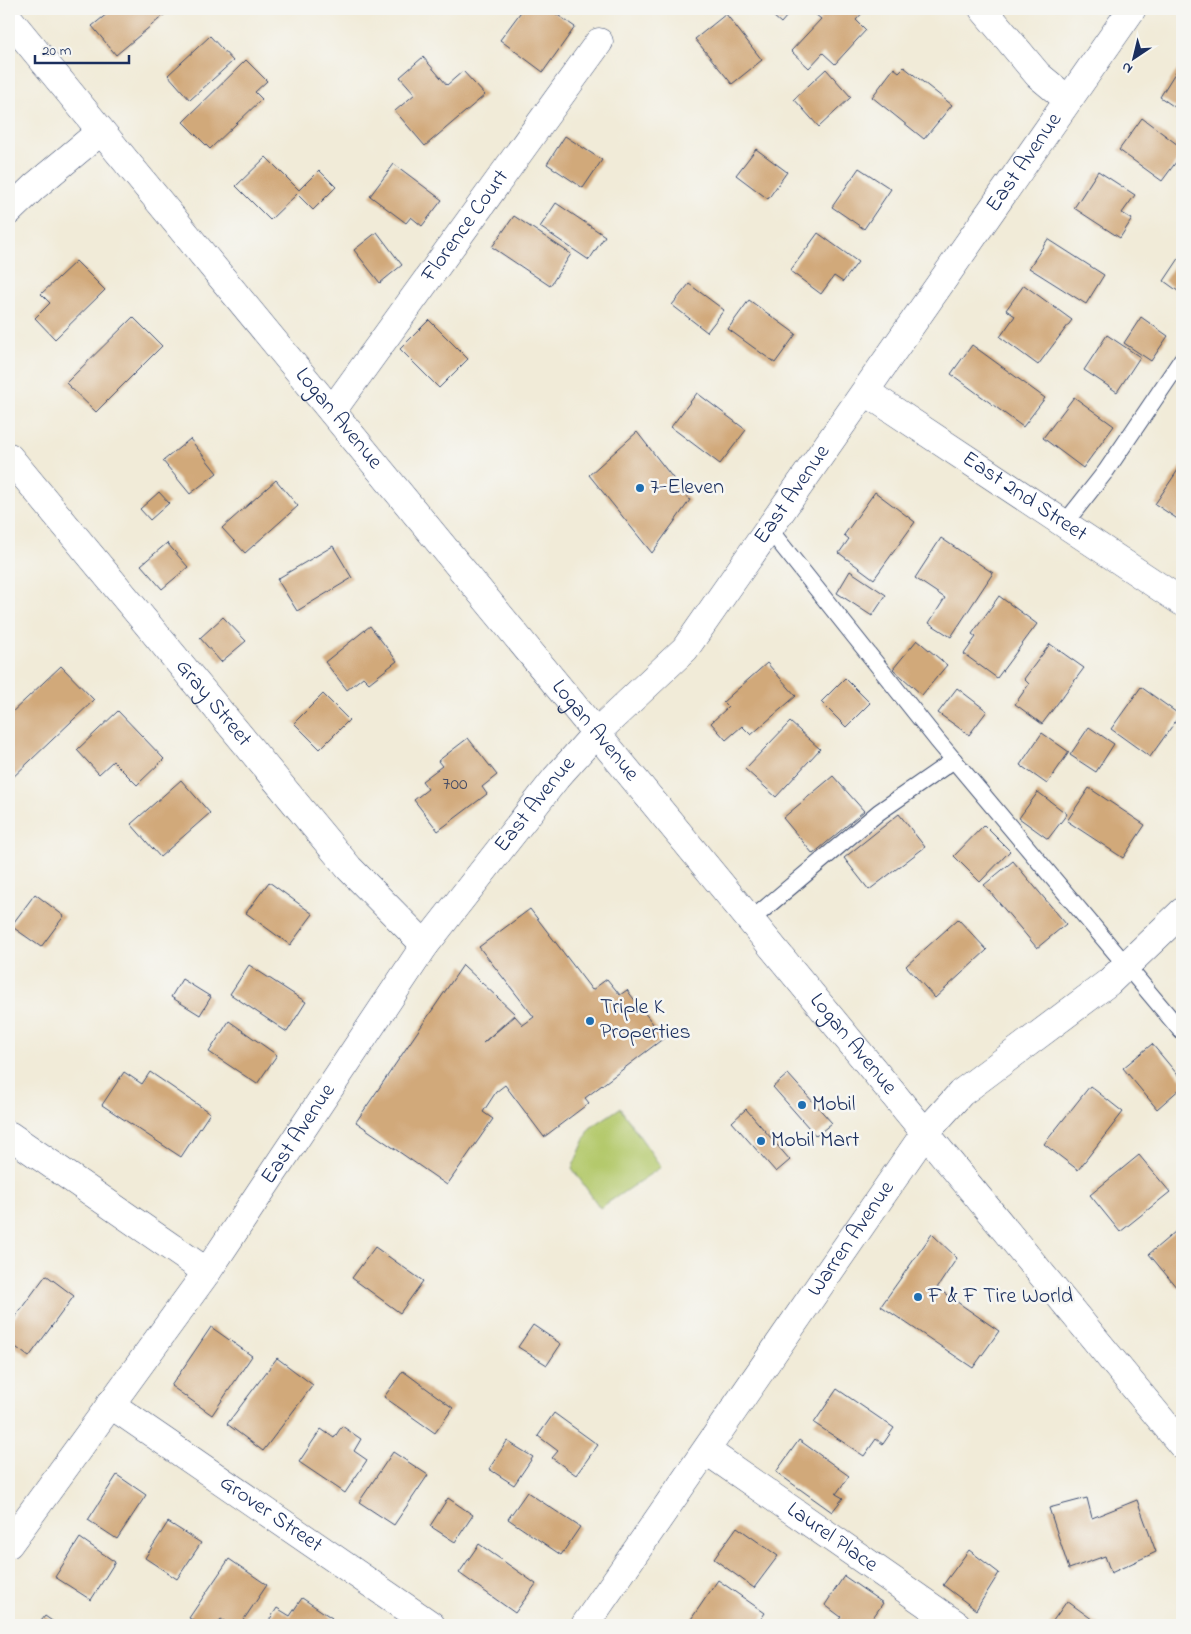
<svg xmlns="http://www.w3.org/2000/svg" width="1191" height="1634" font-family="'Indie Flower',sans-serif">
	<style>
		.green { fill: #b4c96c; stroke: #687c65 }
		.building { fill: #d1a97a }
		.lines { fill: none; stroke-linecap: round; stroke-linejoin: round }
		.lane-casing { stroke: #3b4b70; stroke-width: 18 }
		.street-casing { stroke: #3b4b70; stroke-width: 29 }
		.secondary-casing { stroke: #3b4b70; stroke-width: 29 }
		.lane { stroke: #fff; stroke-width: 16 }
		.street { stroke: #fff; stroke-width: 28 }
		.secondary { stroke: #fff; stroke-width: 28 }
		.poi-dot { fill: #1f6fb2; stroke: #f6f6f2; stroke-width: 2 }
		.labels { text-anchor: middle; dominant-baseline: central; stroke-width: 5; stroke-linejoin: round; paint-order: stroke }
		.number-label { font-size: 20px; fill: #484e65 }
		.street-label { font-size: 22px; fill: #1b2f5e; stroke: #f6f6f2 }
		.poi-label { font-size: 22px; fill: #1b2f5e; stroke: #f6f6f2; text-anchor: start }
	</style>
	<rect width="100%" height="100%" fill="#f6f6f2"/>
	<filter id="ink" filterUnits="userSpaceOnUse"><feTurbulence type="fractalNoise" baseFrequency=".02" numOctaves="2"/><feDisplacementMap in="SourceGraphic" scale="10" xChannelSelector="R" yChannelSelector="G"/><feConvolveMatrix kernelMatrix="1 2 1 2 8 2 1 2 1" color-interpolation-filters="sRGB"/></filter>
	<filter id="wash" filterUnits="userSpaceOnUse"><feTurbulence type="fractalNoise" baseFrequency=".0096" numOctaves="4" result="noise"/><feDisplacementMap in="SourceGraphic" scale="20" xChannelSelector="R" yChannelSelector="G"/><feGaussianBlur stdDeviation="1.12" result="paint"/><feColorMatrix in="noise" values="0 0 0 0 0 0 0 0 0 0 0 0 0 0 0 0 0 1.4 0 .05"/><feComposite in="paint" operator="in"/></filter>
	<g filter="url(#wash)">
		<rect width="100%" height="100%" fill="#f1ebd8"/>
		<polygon class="green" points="620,1108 661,1167 600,1208 572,1168 590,1128"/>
		<g id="blocks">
			<g class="building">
				<polygon points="113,9 169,9 170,10 116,55 92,26"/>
				<polygon points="523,9 549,9 575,27 543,72 500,40"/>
				<polygon points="765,9 793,9 781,23"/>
				<polygon points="820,9 866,9 856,20 866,30 835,64 823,53 809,68 791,51 821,19 815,14"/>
				<polygon points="726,14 762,60 732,84 695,39"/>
				<polygon points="210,36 233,61 190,100 168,75"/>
				<polygon points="423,57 447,85 463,71 485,95 425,146 395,111 415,94 400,77"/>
				<polygon points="246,60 267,81 255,92 262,99 210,149 183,122"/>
				<polygon points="1180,65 1182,67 1182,112 1160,97"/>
				<polygon points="904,67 952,105 924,139 872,97 894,68 899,72"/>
				<polygon points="826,69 851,97 819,127 794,99"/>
				<polygon points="1142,118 1182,148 1182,154 1162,181 1119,150"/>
				<polygon points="565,136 602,160 583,188 547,164"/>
				<polygon points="756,149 787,172 768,199 736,175"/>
				<polygon points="266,157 299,190 319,170 336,187 313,210 297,194 270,220 236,186"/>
				<polygon points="394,164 442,200 422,226 411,217 406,223 370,196"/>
				<polygon points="859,168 891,189 864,229 832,207"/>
				<polygon points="1098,171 1135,195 1122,213 1132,219 1120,238 1074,208"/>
				<polygon points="556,203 605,236 589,260 540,227"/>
				<polygon points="514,216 571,254 550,286 492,247"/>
				<polygon points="377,232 402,265 380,283 354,250"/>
				<polygon points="818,233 858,262 843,282 834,276 821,294 790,271"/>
				<polygon points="1048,239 1104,275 1086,304 1029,268"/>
				<polygon points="1182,254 1182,294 1164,281"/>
				<polygon points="76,261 105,290 55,339 35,318 50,303 41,294"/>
				<polygon points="689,284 724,310 707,332 672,305"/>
				<polygon points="1024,285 1072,320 1038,365 1000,337 1015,316 1006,310"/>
				<polygon points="749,300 796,334 775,363 728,329"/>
				<polygon points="133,317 162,346 96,412 66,383"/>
				<polygon points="1141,317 1168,336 1151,361 1124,343"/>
				<polygon points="429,320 468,359 439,388 400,349"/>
				<polygon points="1107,335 1140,357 1117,392 1084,370"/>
				<polygon points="972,345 1045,398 1023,427 951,374"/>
				<polygon points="697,393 746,430 720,464 671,427"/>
				<polygon points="1074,397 1114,426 1083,468 1043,438"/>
				<polygon points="637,432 690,500 652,553 589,475"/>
				<polygon points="190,439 217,473 190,494 163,461"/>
				<polygon points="1180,467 1182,468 1182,522 1155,504"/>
				<polygon points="276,480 298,506 245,553 222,528"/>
				<polygon points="159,492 169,503 150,520 140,509"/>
				<polygon points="875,492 915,522 874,579 839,553 849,539 844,535"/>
				<polygon points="941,538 993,573 951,637 929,623 945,598 915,578"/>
				<polygon points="167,543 188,567 162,589 141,565"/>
				<polygon points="333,546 352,578 297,611 277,579"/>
				<polygon points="850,571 886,595 872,616 837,593"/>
				<polygon points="999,596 1037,624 997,678 964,654 976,637 972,634"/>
				<polygon points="223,617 246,641 221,662 200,638"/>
				<polygon points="370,626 397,661 369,683 363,677 347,690 325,662"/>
				<polygon points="917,640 947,665 922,695 893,669"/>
				<polygon points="1050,644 1084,668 1042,724 1015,704 1029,684 1024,679"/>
				<polygon points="767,663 796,696 751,735 742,726 726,740 711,723 728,707 723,702"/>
				<polygon points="61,666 94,700 9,781 9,715"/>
				<polygon points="845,678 870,703 846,727 821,702"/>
				<polygon points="1141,687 1180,715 1150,757 1111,729"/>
				<polygon points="957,688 987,711 969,735 938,713"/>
				<polygon points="323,694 349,720 320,749 294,723"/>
				<polygon points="118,711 164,759 137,785 113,761 99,774 77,750"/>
				<polygon points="790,722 820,749 776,797 745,769"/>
				<polygon points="1089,727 1114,744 1096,772 1070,755"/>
				<polygon points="1042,733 1069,752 1047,784 1020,765"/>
				<polygon points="468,738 497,775 482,787 487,794 438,831 414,800 428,789 422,781 442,766 438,761"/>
				<polygon points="833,776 864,811 813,854 783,818"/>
				<polygon points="181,780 210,813 160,857 131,824"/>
				<polygon points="1089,788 1145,825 1123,858 1067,821"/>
				<polygon points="1038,792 1067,814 1048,839 1019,818"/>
				<polygon points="899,814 925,847 869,890 844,858"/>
				<polygon points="984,825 1010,851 980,882 954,856"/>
				<polygon points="1013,861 1066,924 1037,948 984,885"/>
				<polygon points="269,882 313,914 290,945 246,913"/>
				<polygon points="35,894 64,916 41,947 11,926"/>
				<polygon points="530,909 592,990 607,979 620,995 627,990 664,1038 585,1098 589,1103 544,1137 505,1085 496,1092 483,1112 493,1119 447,1185 356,1122 463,965 515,1014 483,1043 515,1016 523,1025 534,1017 479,947"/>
				<polygon points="958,919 987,950 935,998 906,966"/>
				<polygon points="249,965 306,1002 287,1032 230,994"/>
				<polygon points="182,979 211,997 200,1015 171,997"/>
				<polygon points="229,1021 277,1055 257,1084 209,1052"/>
				<polygon points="1152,1044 1182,1080 1182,1087 1157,1109 1123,1068"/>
				<polygon points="124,1072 142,1084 150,1072 210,1113 181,1157 102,1105"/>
				<polygon points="788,1074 832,1123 816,1136 773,1087"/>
				<polygon points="1090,1086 1123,1112 1078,1170 1044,1144"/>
				<polygon points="746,1109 790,1160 776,1172 732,1122"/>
				<polygon points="1139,1155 1170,1192 1120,1232 1090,1195"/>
				<polygon points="1182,1226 1182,1284 1177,1288 1149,1254"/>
				<polygon points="932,1234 957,1258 937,1288 999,1331 973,1368 881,1306"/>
				<polygon points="375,1247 423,1281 400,1313 352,1278"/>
				<polygon points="46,1275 74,1296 29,1357 9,1342 9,1325"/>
				<polygon points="533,1325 561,1344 547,1365 518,1347"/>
				<polygon points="211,1327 252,1356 212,1415 171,1386"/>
				<polygon points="277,1358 313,1385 263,1451 227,1424"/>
				<polygon points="403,1371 453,1408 435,1433 384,1397"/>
				<polygon points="837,1389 894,1428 883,1444 876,1439 864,1456 814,1423"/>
				<polygon points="554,1413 598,1445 576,1475 552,1458 558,1451 538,1436"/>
				<polygon points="342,1426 361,1439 354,1451 367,1460 345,1493 299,1462 321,1429 334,1438"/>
				<polygon points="799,1440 849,1476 836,1494 843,1498 832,1512 776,1472"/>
				<polygon points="507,1441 533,1457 514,1485 489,1469"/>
				<polygon points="393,1452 428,1475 394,1525 359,1502"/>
				<polygon points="117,1475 146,1495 117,1539 88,1520"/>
				<polygon points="527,1492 580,1527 561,1555 508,1519"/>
				<polygon points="448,1498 473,1515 455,1542 430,1526"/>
				<polygon points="1087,1498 1092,1518 1137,1500 1156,1552 1111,1573 1105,1556 1069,1569 1049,1508"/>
				<polygon points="168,1522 201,1543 177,1579 145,1558"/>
				<polygon points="737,1527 778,1556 754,1588 714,1559"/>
				<polygon points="80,1538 115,1562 91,1600 55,1577"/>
				<polygon points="479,1544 536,1584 515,1613 459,1573"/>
				<polygon points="969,1550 999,1573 976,1610 943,1585"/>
				<polygon points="229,1559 267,1585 240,1625 230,1625 221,1619 217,1625 201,1625 189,1618"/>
				<polygon points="844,1576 883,1603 868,1625 835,1625 841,1617 825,1605"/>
				<polygon points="718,1580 765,1613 757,1625 687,1625"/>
				<polygon points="302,1598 332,1618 327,1625 266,1625 277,1608 290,1616"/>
				<polygon points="1067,1601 1100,1625 1050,1625"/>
				<polygon points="45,1616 58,1625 38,1625"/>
			</g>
		</g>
	</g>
	<g filter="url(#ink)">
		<use href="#blocks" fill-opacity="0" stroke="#3b4b70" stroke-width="1"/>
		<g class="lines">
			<defs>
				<g id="lane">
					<polyline points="1065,523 1106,471 1182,359"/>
					<polyline points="769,529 937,740 1182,1032"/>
					<polyline points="751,920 879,812 954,760"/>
				</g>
				<g id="street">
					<polyline points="983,9 1038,75 1068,100"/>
					<polyline points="9,211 34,187 101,131"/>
					<path id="s1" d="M866,392l316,210"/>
					<path id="s2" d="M332,411l267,-369"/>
					<path id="s3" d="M9,457l340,411 76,77"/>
					<polyline points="9,1135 207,1272"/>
					<path id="s4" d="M110,1404l321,221"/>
					<path id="s5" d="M707,1451l250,174"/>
					<path id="s6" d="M9,1544l198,-272 218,-327 131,-167 41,-46"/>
					<path id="s7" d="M585,1625l340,-492 36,-40 148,-111 73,-70"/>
				</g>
				<g id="secondary">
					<path id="s8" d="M9,19l1173,1426"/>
					<path id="s9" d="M597,732l88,-83 447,-640"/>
				</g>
			</defs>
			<use href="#lane" class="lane-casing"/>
			<use href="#street" class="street-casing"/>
			<use href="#secondary" class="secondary-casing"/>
			<use href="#lane" class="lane"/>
			<use href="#street" class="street"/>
			<use href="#secondary" class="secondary"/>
		</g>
	</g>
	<g class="poi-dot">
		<circle cx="640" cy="488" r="5"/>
		<circle cx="590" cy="1021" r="5"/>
		<circle cx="802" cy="1105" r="5"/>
		<circle cx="761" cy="1141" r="5"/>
		<circle cx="918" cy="1297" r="5"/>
	</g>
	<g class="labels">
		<g class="number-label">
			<text x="455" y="784">700</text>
		</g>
		<g class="street-label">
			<text stroke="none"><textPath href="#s9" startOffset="714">East Avenue</textPath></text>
			<text stroke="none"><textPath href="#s2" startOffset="228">Florence Court</textPath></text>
			<text stroke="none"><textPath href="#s8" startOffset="518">Logan Avenue</textPath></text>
			<text stroke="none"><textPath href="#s9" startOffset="309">East Avenue</textPath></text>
			<text stroke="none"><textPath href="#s1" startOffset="190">East 2nd Street</textPath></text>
			<text stroke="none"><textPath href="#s3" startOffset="320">Gray Street</textPath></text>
			<text stroke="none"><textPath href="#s8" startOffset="922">Logan Avenue</textPath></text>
			<text stroke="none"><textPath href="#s6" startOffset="908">East Avenue</textPath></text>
			<text stroke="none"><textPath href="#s8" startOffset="1328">Logan Avenue</textPath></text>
			<text stroke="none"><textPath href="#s6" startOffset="502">East Avenue</textPath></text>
			<text stroke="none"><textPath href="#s7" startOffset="469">Warren Avenue</textPath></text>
			<text stroke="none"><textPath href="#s4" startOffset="195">Grover Street</textPath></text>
			<text stroke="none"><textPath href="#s5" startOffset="152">Laurel Place</textPath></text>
		</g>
		<g class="poi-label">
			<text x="650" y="488">7-Eleven</text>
			<text x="600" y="1008">Triple K<tspan x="600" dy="25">Properties</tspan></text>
			<text x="812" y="1105">Mobil</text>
			<text x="771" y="1141">Mobil Mart</text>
			<text x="928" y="1297">F &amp; F Tire World</text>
		</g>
	</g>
	<rect width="1191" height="1634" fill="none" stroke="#f6f6f2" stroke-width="30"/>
	<g transform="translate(1134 58) rotate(215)" stroke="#f6f6f2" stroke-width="4" paint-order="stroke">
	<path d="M0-4L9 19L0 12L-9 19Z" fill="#1b2f5e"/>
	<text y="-8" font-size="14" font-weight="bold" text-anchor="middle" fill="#1b2f5e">N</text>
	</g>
	<path d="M35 55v8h94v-8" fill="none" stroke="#1b2f5e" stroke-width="2.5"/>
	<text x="42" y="55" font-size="15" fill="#1b2f5e" stroke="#f6f6f2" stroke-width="4" paint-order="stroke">20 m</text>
</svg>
